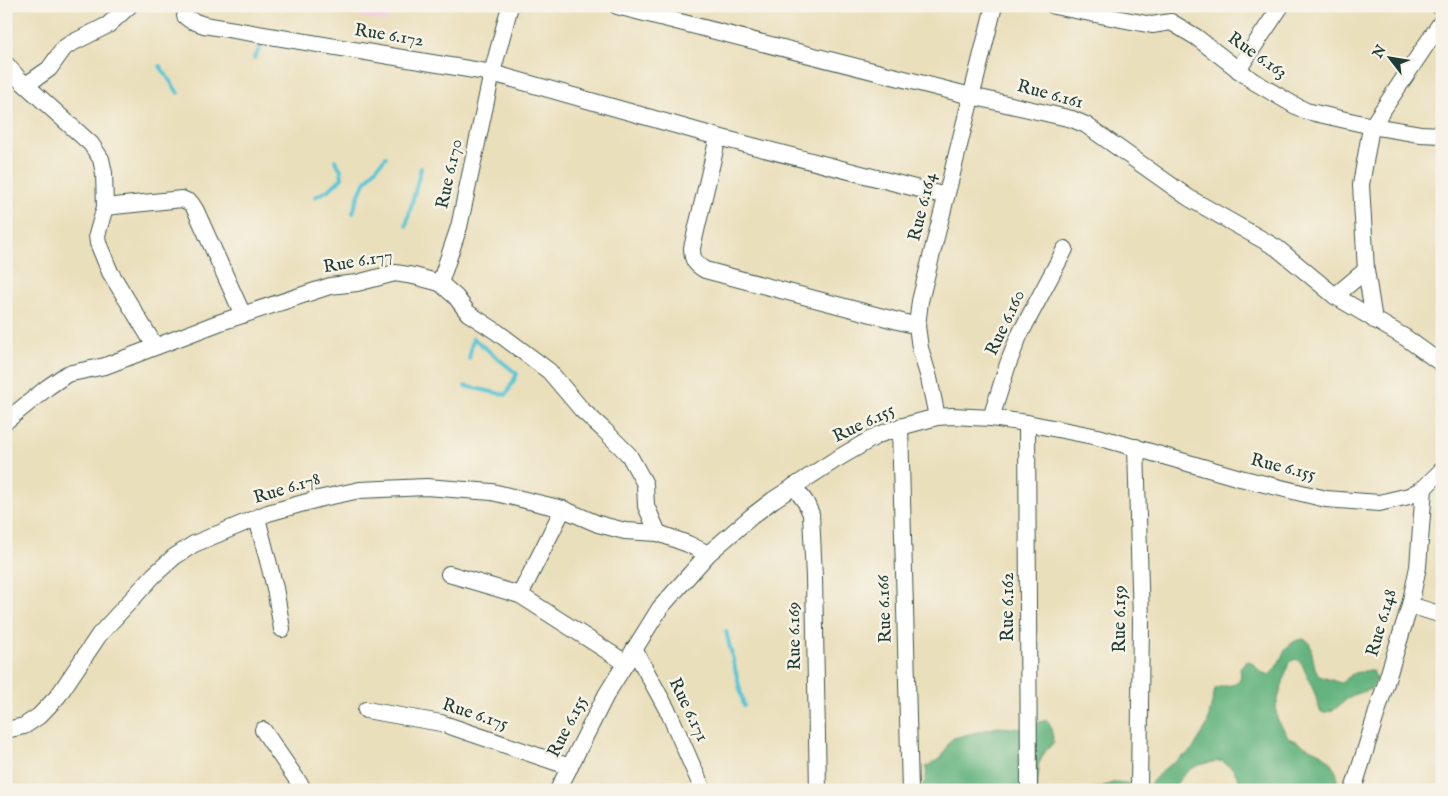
<svg xmlns="http://www.w3.org/2000/svg" width="1448" height="796" font-family="'IM FELL English',serif">
	<style>
		.built { fill: #f2cfe2 }
		.forest { fill: #65b47f; stroke: #42785a }
		.lines { fill: none; stroke-linecap: round; stroke-linejoin: round }
		.stream { stroke: #5bc6d6; stroke-width: 4 }
		.minor-casing { stroke: #3d5548; stroke-width: 18 }
		.minor { stroke: #fff; stroke-width: 16 }
		.labels { text-anchor: middle; dominant-baseline: central; stroke-width: 5; stroke-linejoin: round; paint-order: stroke }
		.street-label { font-size: 18px; fill: #1f3d34; stroke: #f7f3e8 }
	</style>
	<rect width="100%" height="100%" fill="#f7f3e8"/>
	<filter id="ink" filterUnits="userSpaceOnUse"><feTurbulence type="fractalNoise" baseFrequency=".02" numOctaves="2"/><feDisplacementMap in="SourceGraphic" scale="10" xChannelSelector="R" yChannelSelector="G"/><feConvolveMatrix kernelMatrix="1 2 1 2 8 2 1 2 1" color-interpolation-filters="sRGB"/></filter>
	<filter id="wash" filterUnits="userSpaceOnUse"><feTurbulence type="fractalNoise" baseFrequency=".0096" numOctaves="4" result="noise"/><feDisplacementMap in="SourceGraphic" scale="20" xChannelSelector="R" yChannelSelector="G"/><feGaussianBlur stdDeviation="1.12" result="paint"/><feColorMatrix in="noise" values="0 0 0 0 0 0 0 0 0 0 0 0 0 0 0 0 0 1.4 0 .05"/><feComposite in="paint" operator="in"/></filter>
	<g filter="url(#wash)">
		<rect width="100%" height="100%" fill="#eadfbb"/>
		<polygon class="built" points="359,6 394,6 386,22 357,16"/>
		<g class="forest">
			<path d="M1303,639l5,2 2,3 5,24 4,8 22,7 13,-10 16,-3 4,2 2,8 -5,9 -20,7 -16,13 -11,4 -4,-2 -5,-17 -14,-32 -5,-3 -7,3 -13,44 1,13 12,19 35,17 6,6 7,13v11l-3,5h-89l-12,-21 -11,-8c-27,3 -34,6 -50,29h-28l20,-21 23,-15 7,-7 13,-22 8,-36c12,-7 29,2 25,-21l5,-6 5,-1 11,11 8,3c14,-11 13,-34 34,-36z"/>
			<path d="M1047,720l3,4 4,18 -9,10 -7,13c3,11 -3,16 0,25h-119c7,-8 8,-13 7,-23l16,-10 7,-15 4,-4 45,-11 29,2 6,-5z"/>
			<polygon points="1116,782 1134,784 1136,790 1091,790"/>
		</g>
		<g class="lines">
			<g class="stream">
				<polyline points="254,58 264,41"/>
				<polyline points="160,66 178,93"/>
				<polyline points="315,197 330,189 342,178 341,170 335,160"/>
				<path d="M353,213c7,-28 15,-36 33,-56"/>
				<polyline points="406,226 421,168"/>
				<polyline points="465,386 506,395 517,374 473,338 469,359"/>
				<polyline points="726,631 744,706"/>
			</g>
		</g>
	</g>
	<g filter="url(#ink)">
		<g class="lines">
			<defs>
				<g id="minor">
					<polyline points="617,6 971,96 1072,119 1086,125 1189,198 1277,248 1335,296 1406,338 1442,364"/>
					<polyline points="1054,6 1152,25 1171,22 1196,37 1253,81 1294,105 1306,111 1372,126 1420,134 1442,135"/>
					<polyline points="1439,6 1442,8"/>
					<polyline points="185,16 190,20 204,25 492,73 510,6"/>
					<polyline points="6,64 18,78 91,144 101,159 104,173 105,207 97,235 98,243 110,272 155,346"/>
					<polyline points="1238,70 1281,6"/>
					<polyline points="26,85 49,69 64,48 70,44 108,25 129,6"/>
					<path d="M718,137l-26,111c0,12 3,16 13,22l212,56"/>
					<polyline points="105,207 182,199 191,203 196,211 243,315"/>
					<polyline points="440,283 459,227 492,73 718,137 946,196"/>
					<polyline points="1335,296 1366,270"/>
					<polyline points="1374,320 1366,270 1361,185 1370,133 1372,126 1442,21"/>
					<polyline points="937,417 929,378 920,348 917,326 920,301 994,6"/>
					<polyline points="991,418 1008,364 1019,336 1065,249"/>
					<polyline points="6,421 48,387 67,374 105,366 218,323 330,286 357,283 395,273 414,276 440,283 456,297 468,313 497,332 549,371 582,410 604,430 629,455 645,484 646,506 658,533 688,544 708,554"/>
					<polyline points="1027,423 1029,790"/>
					<polyline points="900,427 910,790"/>
					<polyline points="1136,447 1141,621 1139,790"/>
					<polyline points="794,486 806,503 811,514 814,577 818,790"/>
					<polyline points="257,518 275,588 282,629"/>
					<polyline points="449,574 520,595 626,663"/>
					<polyline points="520,595 563,509"/>
					<polyline points="1410,605 1442,615"/>
					<polyline points="634,649 670,715 703,790"/>
					<polyline points="366,710 441,723 570,767"/>
					<polyline points="6,730 24,726 39,716 58,696 99,635 154,575 174,557 194,544 268,513 318,499 360,490 426,487 492,492 563,509 598,524 625,531 658,533"/>
					<polyline points="263,730 304,790"/>
					<polyline points="558,790 606,695 660,608 708,554 752,516 773,500 835,460 878,435 900,427 937,417 952,416 991,418 1027,423 1098,437 1240,478 1326,499 1379,503 1409,496 1424,488"/>
					<polyline points="1353,790 1410,605 1418,567 1424,488 1442,470"/>
				</g>
			</defs>
			<use href="#minor" class="minor-casing"/>
			<use href="#minor" class="minor"/>
		</g>
	</g>
	<g class="labels">
		<g class="street-label">
			<text transform="translate(389 36) rotate(9)">Rue 6.172</text>
			<text transform="translate(1257 56) rotate(35)">Rue 6.163</text>
			<text transform="translate(1050 95) rotate(15)">Rue 6.161</text>
			<text transform="translate(450 174) rotate(-78)">Rue 6.170</text>
			<text transform="translate(923 207) rotate(-76)">Rue 6.164</text>
			<text transform="translate(358 262) rotate(-10)">Rue 6.177</text>
			<text transform="translate(1006 323) rotate(-65)">Rue 6.160</text>
			<text transform="translate(864 424) rotate(-26)">Rue 6.155</text>
			<text transform="translate(1283 468) rotate(14)">Rue 6.155</text>
			<text transform="translate(287 489) rotate(-17)">Rue 6.178</text>
			<text transform="translate(1008 607) rotate(-90)">Rue 6.162</text>
			<text transform="translate(885 609) rotate(-92)">Rue 6.166</text>
			<text transform="translate(1120 619) rotate(-90)">Rue 6.159</text>
			<text transform="translate(1382 623) rotate(-74)">Rue 6.148</text>
			<text transform="translate(795 636) rotate(-91)">Rue 6.169</text>
			<text transform="translate(688 710) rotate(64)">Rue 6.171</text>
			<text transform="translate(475 715) rotate(18)">Rue 6.175</text>
			<text transform="translate(568 727) rotate(-63)">Rue 6.155</text>
		</g>
	</g>
	<rect width="1448" height="796" fill="none" stroke="#f7f3e8" stroke-width="25"/>
	<g transform="translate(1390 58) rotate(301)" stroke="#f7f3e8" stroke-width="4" paint-order="stroke">
	<path d="M0-4L9 19L0 12L-9 19Z" fill="#1f3d34"/>
	<text y="-8" font-size="14" font-weight="bold" text-anchor="middle" fill="#1f3d34">N</text>
	</g>
</svg>
